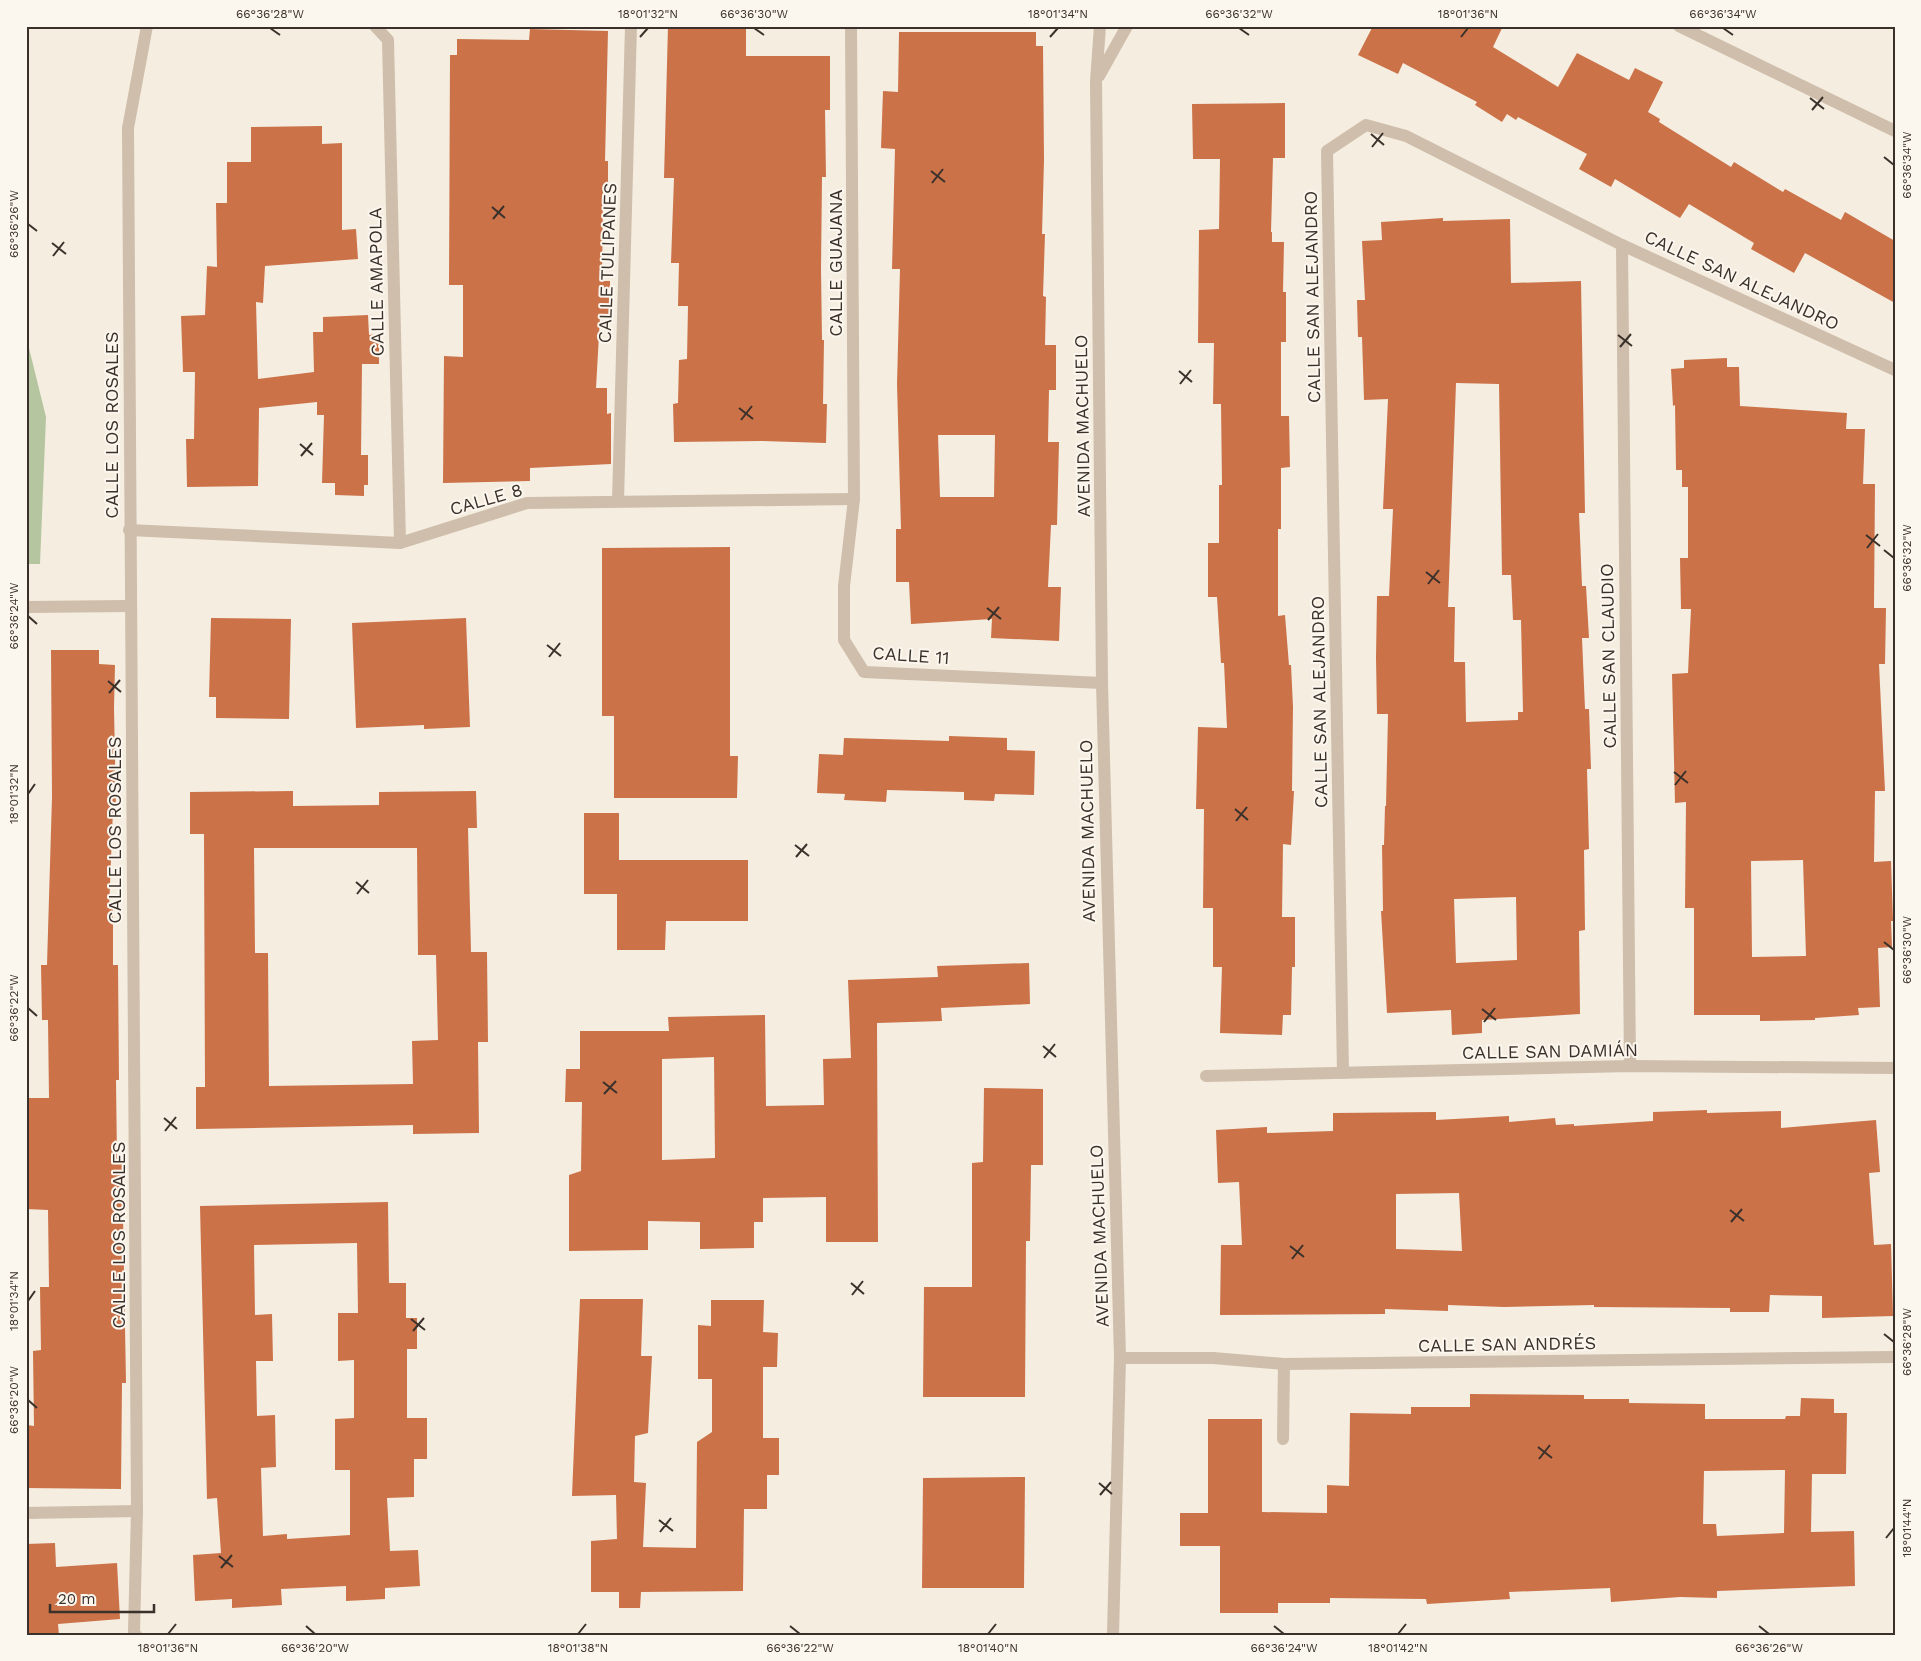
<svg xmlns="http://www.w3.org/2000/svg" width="1921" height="1661" font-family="'Work Sans',sans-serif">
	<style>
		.green { fill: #b5c59f }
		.building { fill: #cb7248; fill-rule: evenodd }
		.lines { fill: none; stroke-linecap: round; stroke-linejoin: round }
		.minor { stroke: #cebeab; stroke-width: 12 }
		.ticks { fill: none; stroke: #3b312b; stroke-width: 2 }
		.labels { text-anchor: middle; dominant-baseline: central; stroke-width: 4; stroke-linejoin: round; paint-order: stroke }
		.street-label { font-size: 18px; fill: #3b312b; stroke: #fbf6ee }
		.neatline { fill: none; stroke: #3b312b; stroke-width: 2 }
		.ticks-label { font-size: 12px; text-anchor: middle; fill: #3b312b }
	</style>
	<rect width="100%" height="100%" fill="#f5ede0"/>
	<polygon class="green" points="26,336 46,417 40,564 26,564"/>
	<g class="building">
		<polygon points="668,26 746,26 746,56 830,56 830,110 825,110 826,177 822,177 821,270 822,340 824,340 823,404 827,404 826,443 762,441 674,442 673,404 678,403 679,360 687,359 688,306 678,306 679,263 671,263 674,178 664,178"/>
		<polygon points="1373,26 1503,26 1493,47 1558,87 1577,53 1629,80 1635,68 1663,82 1648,112 1660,119 1659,122 1731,167 1734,162 1783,192 1785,189 1841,220 1845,212 1895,241 1895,303 1805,253 1794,273 1751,249 1754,243 1689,204 1680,218 1615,179 1611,187 1579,169 1587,154 1518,117 1516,120 1507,114 1502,122 1475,105 1477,102 1403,63 1398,74 1358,55"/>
		<polygon points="530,29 608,31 605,161 608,161 608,190 603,190 602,281 610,281 610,317 600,317 596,388 607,388 607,414 611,413 611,464 530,468 530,481 443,483 444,356 463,357 463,285 449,285 450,55 457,55 457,39 529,40"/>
		<path d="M899,32h137v14h7l1,114 -2,74h3l-2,62 3,1 -1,48h11v45h-7l-1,52h11l-2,83h-6l-3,62h13l-2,54 -68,-3 1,-19 -81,5 -2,-42h-13v-53h5l-4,-145 3,-115h-8l3,-120 -14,-1 2,-57 15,1zM938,435h57l-1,62h-54z"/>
		<polygon points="1285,103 1285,158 1273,158 1271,232 1272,232 1272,242 1284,242 1283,292 1286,292 1286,342 1281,342 1281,416 1289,416 1290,467 1281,468 1281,529 1278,529 1278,616 1285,615 1289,665 1291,665 1293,707 1292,791 1294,791 1291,845 1283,844 1282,917 1295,917 1295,967 1292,967 1291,1015 1283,1015 1282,1035 1220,1033 1222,967 1213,967 1213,908 1203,908 1204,809 1196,809 1198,727 1227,728 1224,663 1221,663 1217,597 1208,597 1208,543 1219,543 1219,485 1222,485 1221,404 1213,404 1214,343 1198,343 1199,230 1219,229 1220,159 1193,159 1192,104"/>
		<polygon points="322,126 322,144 342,143 342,230 356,229 358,259 265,266 263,303 256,302 258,379 314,372 313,332 323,332 323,317 368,315 369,335 379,334 379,364 362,364 361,455 368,455 368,485 364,485 364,496 335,495 335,483 322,483 324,415 317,415 317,402 259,408 258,486 187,487 186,439 194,439 195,372 183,372 181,316 205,315 207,266 217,267 216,203 227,203 227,162 251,162 251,127"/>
		<path d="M1443,218v3l67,-2 1,64 70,-2 4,232h-6l3,73h4l3,52h-7l3,71h4l2,60h-4l2,80 -5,1 1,80 -6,1 1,83 -98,6v13l-30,2 -1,-25 -64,3 -6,-102h2l-1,-66h2l1,-39h1l2,-92h-11l-1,-56 1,-62h12l4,-87h-10l5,-110 -24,1 -2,-63h-4l-1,-37h8l-3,-59 20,-1 -1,-18zM1456,383l43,1 3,191h9l2,45h8l2,92h-5v8l-52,2 -1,-60h-11l1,-55h-7zM1516,897l1,63 -61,3 -2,-64z"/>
		<path d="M1727,358v9h12l1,39 107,7 -1,16h19l-2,55h12l-1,124h12l-1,56h-6l6,127h-10l-1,71 17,-1 2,60h-2l1,26 -14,1 2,59 -22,1 1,7 -44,3v2l-55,1v-6h-66v-107h-9l1,-106 -11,1 -3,-129 16,-1 3,-64h-10l-1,-51h8v-71h-6v-17h-6l-1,-65 -2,1 -2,-37 13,-1v-8zM1803,860l3,96 -54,1 -1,-96z"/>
		<polygon points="730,547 730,756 738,756 737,798 614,798 614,716 602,716 602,548"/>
		<polygon points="211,618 291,619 289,719 216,718 216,697 209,697"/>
		<polygon points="466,618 470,727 424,729 424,725 356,728 352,623"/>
		<polygon points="51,650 99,650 99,664 115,665 114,708 116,809 113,809 109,909 113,909 113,965 118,965 119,1080 116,1080 117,1160 122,1159 126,1383 122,1383 121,1489 26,1488 27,1425 34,1426 33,1351 41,1350 40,1287 49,1287 48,1210 26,1209 26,1098 49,1098 48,1020 42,1020 41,965 47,965 52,797"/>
		<polygon points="949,736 1007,738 1007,750 1035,751 1034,795 995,794 994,801 964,800 964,792 887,790 886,802 844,800 845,794 817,793 819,754 843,755 844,738 949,741"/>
		<path d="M293,791v15l86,-1v-13l97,-1 1,37h-9l3,124h16l1,90h-10l1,91 -66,1v-9l-217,4v-42h9l-1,-253h-14v-42zM254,848h163l1,107h18l2,85 -26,1 1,43 -144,2 -1,-133h-13z"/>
		<polygon points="584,813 619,813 619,860 748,860 748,921 666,921 665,950 617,950 617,894 584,894"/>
		<path d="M1029,963l1,41 -89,4 1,13 -65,2 1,219h-52v-45l-63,1v24h-9v26l-54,1v-27l-52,-1v29l-79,1v-76l12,-4 1,-69h-17l1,-33h14v-38h89l-1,-14 97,-2 1,91 58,-1 -1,-46 28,-1 -3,-78 90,-3 -1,-11zM714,1057l1,101 -53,2v-101z"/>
		<polygon points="984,1088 1043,1089 1043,1165 1031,1165 1030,1241 1026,1241 1025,1397 923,1397 924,1287 972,1287 972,1163 983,1162"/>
		<path d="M1707,1110v3l74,-2v17l95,-8 4,52 -11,1 5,72 17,-1 2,72 -71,2v-22l-52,-1 -1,17h-39v-4l-136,-1v-2l-90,2 -56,-2v6l-63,-2v5l-165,1 1,-70h21l-3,-63 -21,1 -2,-53 51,-3v6l66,-2v-18l103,-1v8l73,-4v6l46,-4 1,7 18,-1v2l79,-5v-9zM1459,1193l3,58 -66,-2v-55z"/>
		<path d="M388,1202l1,81h17v35h11v31h-10v69h20v41h-13v38l-27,1 3,53 28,-1 2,36 -35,2v11l-39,2v-15l-65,3 1,16 -50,3v-9l-37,2 -2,-46 28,-2 -4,-55 -10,1 -7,-293zM357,1243l1,70h-20v48l16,-1v58l-19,1v51h15v65l-63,4v-5l-24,2 -2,-68 15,-1 -1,-52 -18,1 -1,-55h17l-1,-47 -17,1 -1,-70z"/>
		<polygon points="580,1299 643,1299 641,1356 652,1356 648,1433 635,1436 634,1482 646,1483 643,1547 696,1548 697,1442 712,1432 712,1379 698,1379 698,1325 711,1326 711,1300 764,1300 763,1332 778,1333 777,1367 763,1367 763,1438 779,1438 779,1475 767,1475 767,1509 744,1509 743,1591 641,1592 640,1608 619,1608 619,1592 591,1592 591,1541 617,1539 616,1495 572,1496"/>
		<path d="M1470,1394l114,1v4h45v4l76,1v15h80l1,-3h14l1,-18 33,1v14h13l-1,61h-34l-1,58 43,-1 1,55 -138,5v7l-37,-1 -69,5 -1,-14 -101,4 1,7 -83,5 -1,-5 -96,-1v5h-52v10h-58v-67h-40v-33h28v-94h54v93l65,1v-28l22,1 1,-73 61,1v-7h59zM1785,1470l-1,63 -67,3 -1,-12h-13l1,-53z"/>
		<polygon points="1025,1477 1024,1588 922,1588 923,1478"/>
		<polygon points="55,1543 56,1567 117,1563 120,1619 58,1624 59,1635 26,1635 26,1544"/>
	</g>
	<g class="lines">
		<g class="minor">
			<polyline points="375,26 388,40 400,543"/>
			<polyline points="851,26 854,499 844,586 844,640 864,672 1102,683"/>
			<polyline points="1100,26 1096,81 1102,683 1120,1358 1113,1635"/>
			<polyline points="1679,26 1895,131"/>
			<polyline points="1099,76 1127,26"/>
			<polyline points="1622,245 1630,1066"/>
			<polyline points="618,501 631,26"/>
			<polyline points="129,530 400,543 527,503 854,499"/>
			<polyline points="26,607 130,606"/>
			<polyline points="1343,1073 1327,151 1366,125 1406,136 1622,245 1895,370"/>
			<polyline points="1206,1076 1630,1066 1895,1068"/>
			<polyline points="1120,1358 1213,1358 1284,1364 1895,1357"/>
			<polyline points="1283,1439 1284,1364"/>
			<polyline points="26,1513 137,1511"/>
			<polyline points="136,1635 134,1632 137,1511 128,128 147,26"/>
		</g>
	</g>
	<path class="ticks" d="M270,28l10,7M754,28l10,7M1239,28l10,7M1723,28l10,7M640,37l8,-9M1050,37l8,-9M1461,37l7,-9M1810,98l14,11M1812,110l11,-13M1371,134l13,11M1372,147l11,-14M1884,157l10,8M931,171l14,11M932,183l11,-14M492,207l13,11M493,219l11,-13M28,224l9,7M52,243l14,11M53,256l11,-14M1618,335l14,11M1620,347l11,-13M1179,371l13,11M1180,384l11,-14M739,408l14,11M741,420l11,-14M300,444l13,11M301,456l11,-13M1866,535l14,11M1867,548l11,-14M1884,550l10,8M1426,572l14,11M1428,584l11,-14M987,608l14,11M28,616l9,8M988,620l11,-13M547,645l14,11M549,657l11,-14M108,681l13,11M109,693l11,-13M1674,772l14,11M1675,785l11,-14M28,794l7,-10M1235,809l13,11M1236,821l11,-14M795,845l14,11M796,857l11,-13M356,882l13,11M357,894l11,-14M1884,942l10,8M28,1008l9,8M1482,1009l14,11M1484,1022l11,-14M1043,1046l13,11M1044,1058l11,-14M603,1082l14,11M604,1094l12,-13M164,1118l13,11M165,1131l11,-14M1730,1210l14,11M1731,1222l11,-13M1290,1246l14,11M1292,1259l11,-14M851,1283l13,11M852,1295l11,-14M28,1301l7,-10M411,1319l14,11M413,1331l11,-13M1884,1334l10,8M28,1400l9,8M1538,1447l14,11M1539,1459l11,-14M1099,1483l13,11M1100,1495l11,-13M659,1520l14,11M660,1532l11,-14M1886,1538l8,-10M219,1556l14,11M221,1568l11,-13M306,1626l9,8M790,1626l10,8M1274,1626l10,8M1759,1626l10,8M168,1634l8,-10M578,1634l8,-10M988,1634l8,-10M1398,1634l8,-10"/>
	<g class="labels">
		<g class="street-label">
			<text transform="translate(607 263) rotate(-88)">CALLE TULIPANES</text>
			<text transform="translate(835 263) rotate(-90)">CALLE GUAJANA</text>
			<text transform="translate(1742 280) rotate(25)">CALLE SAN ALEJANDRO</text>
			<text transform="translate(376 282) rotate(-91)">CALLE AMAPOLA</text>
			<text transform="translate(1312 297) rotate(-91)">CALLE SAN ALEJANDRO</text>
			<text transform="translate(111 425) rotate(-90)">CALLE LOS ROSALES</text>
			<text transform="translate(1082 426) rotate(-91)">AVENIDA MACHUELO</text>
			<text transform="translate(486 499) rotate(-16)">CALLE 8</text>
			<text transform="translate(911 655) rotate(4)">CALLE 11</text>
			<text transform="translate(1608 656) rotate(-91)">CALLE SAN CLAUDIO</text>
			<text transform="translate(1319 702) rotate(-91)">CALLE SAN ALEJANDRO</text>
			<text transform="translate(114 830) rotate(-90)">CALLE LOS ROSALES</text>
			<text transform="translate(1087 831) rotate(-91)">AVENIDA MACHUELO</text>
			<text transform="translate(1550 1051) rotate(-1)">CALLE SAN DAMIÁN</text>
			<text transform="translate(118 1235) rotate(-90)">CALLE LOS ROSALES</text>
			<text transform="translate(1099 1236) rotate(-92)">AVENIDA MACHUELO</text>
			<text transform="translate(1507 1344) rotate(-1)">CALLE SAN ANDRÉS</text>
		</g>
	</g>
	<rect width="1921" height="1661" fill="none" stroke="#fbf6ee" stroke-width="55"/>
	<path d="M50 1604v8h104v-8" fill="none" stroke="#3b312b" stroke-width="2.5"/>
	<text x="58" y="1604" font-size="15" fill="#3b312b" stroke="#fbf6ee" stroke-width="4" paint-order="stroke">20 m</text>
	<rect x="28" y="28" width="1866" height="1606" class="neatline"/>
	<g class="ticks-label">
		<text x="270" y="18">66°36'28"W</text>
		<text x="648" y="18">18°01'32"N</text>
		<text x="754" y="18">66°36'30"W</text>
		<text x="1058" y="18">18°01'34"N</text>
		<text x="1239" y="18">66°36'32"W</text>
		<text x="1468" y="18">18°01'36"N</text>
		<text x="1723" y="18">66°36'34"W</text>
		<text transform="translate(1907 165) rotate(-90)" y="4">66°36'34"W</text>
		<text transform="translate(14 224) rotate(-90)" y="4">66°36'26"W</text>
		<text transform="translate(1907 558) rotate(-90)" y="4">66°36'32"W</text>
		<text transform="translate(14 616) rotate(-90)" y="4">66°36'24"W</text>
		<text transform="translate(14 794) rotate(-90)" y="4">18°01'32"N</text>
		<text transform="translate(1907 950) rotate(-90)" y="4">66°36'30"W</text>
		<text transform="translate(14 1008) rotate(-90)" y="4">66°36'22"W</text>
		<text transform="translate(14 1301) rotate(-90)" y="4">18°01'34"N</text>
		<text transform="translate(1907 1342) rotate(-90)" y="4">66°36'28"W</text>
		<text transform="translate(14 1400) rotate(-90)" y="4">66°36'20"W</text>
		<text transform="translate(1907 1528) rotate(-90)" y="4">18°01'44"N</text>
		<text x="168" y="1652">18°01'36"N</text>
		<text x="315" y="1652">66°36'20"W</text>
		<text x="578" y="1652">18°01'38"N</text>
		<text x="800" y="1652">66°36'22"W</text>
		<text x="988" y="1652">18°01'40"N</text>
		<text x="1284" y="1652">66°36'24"W</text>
		<text x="1398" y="1652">18°01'42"N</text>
		<text x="1769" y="1652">66°36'26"W</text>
	</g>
</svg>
